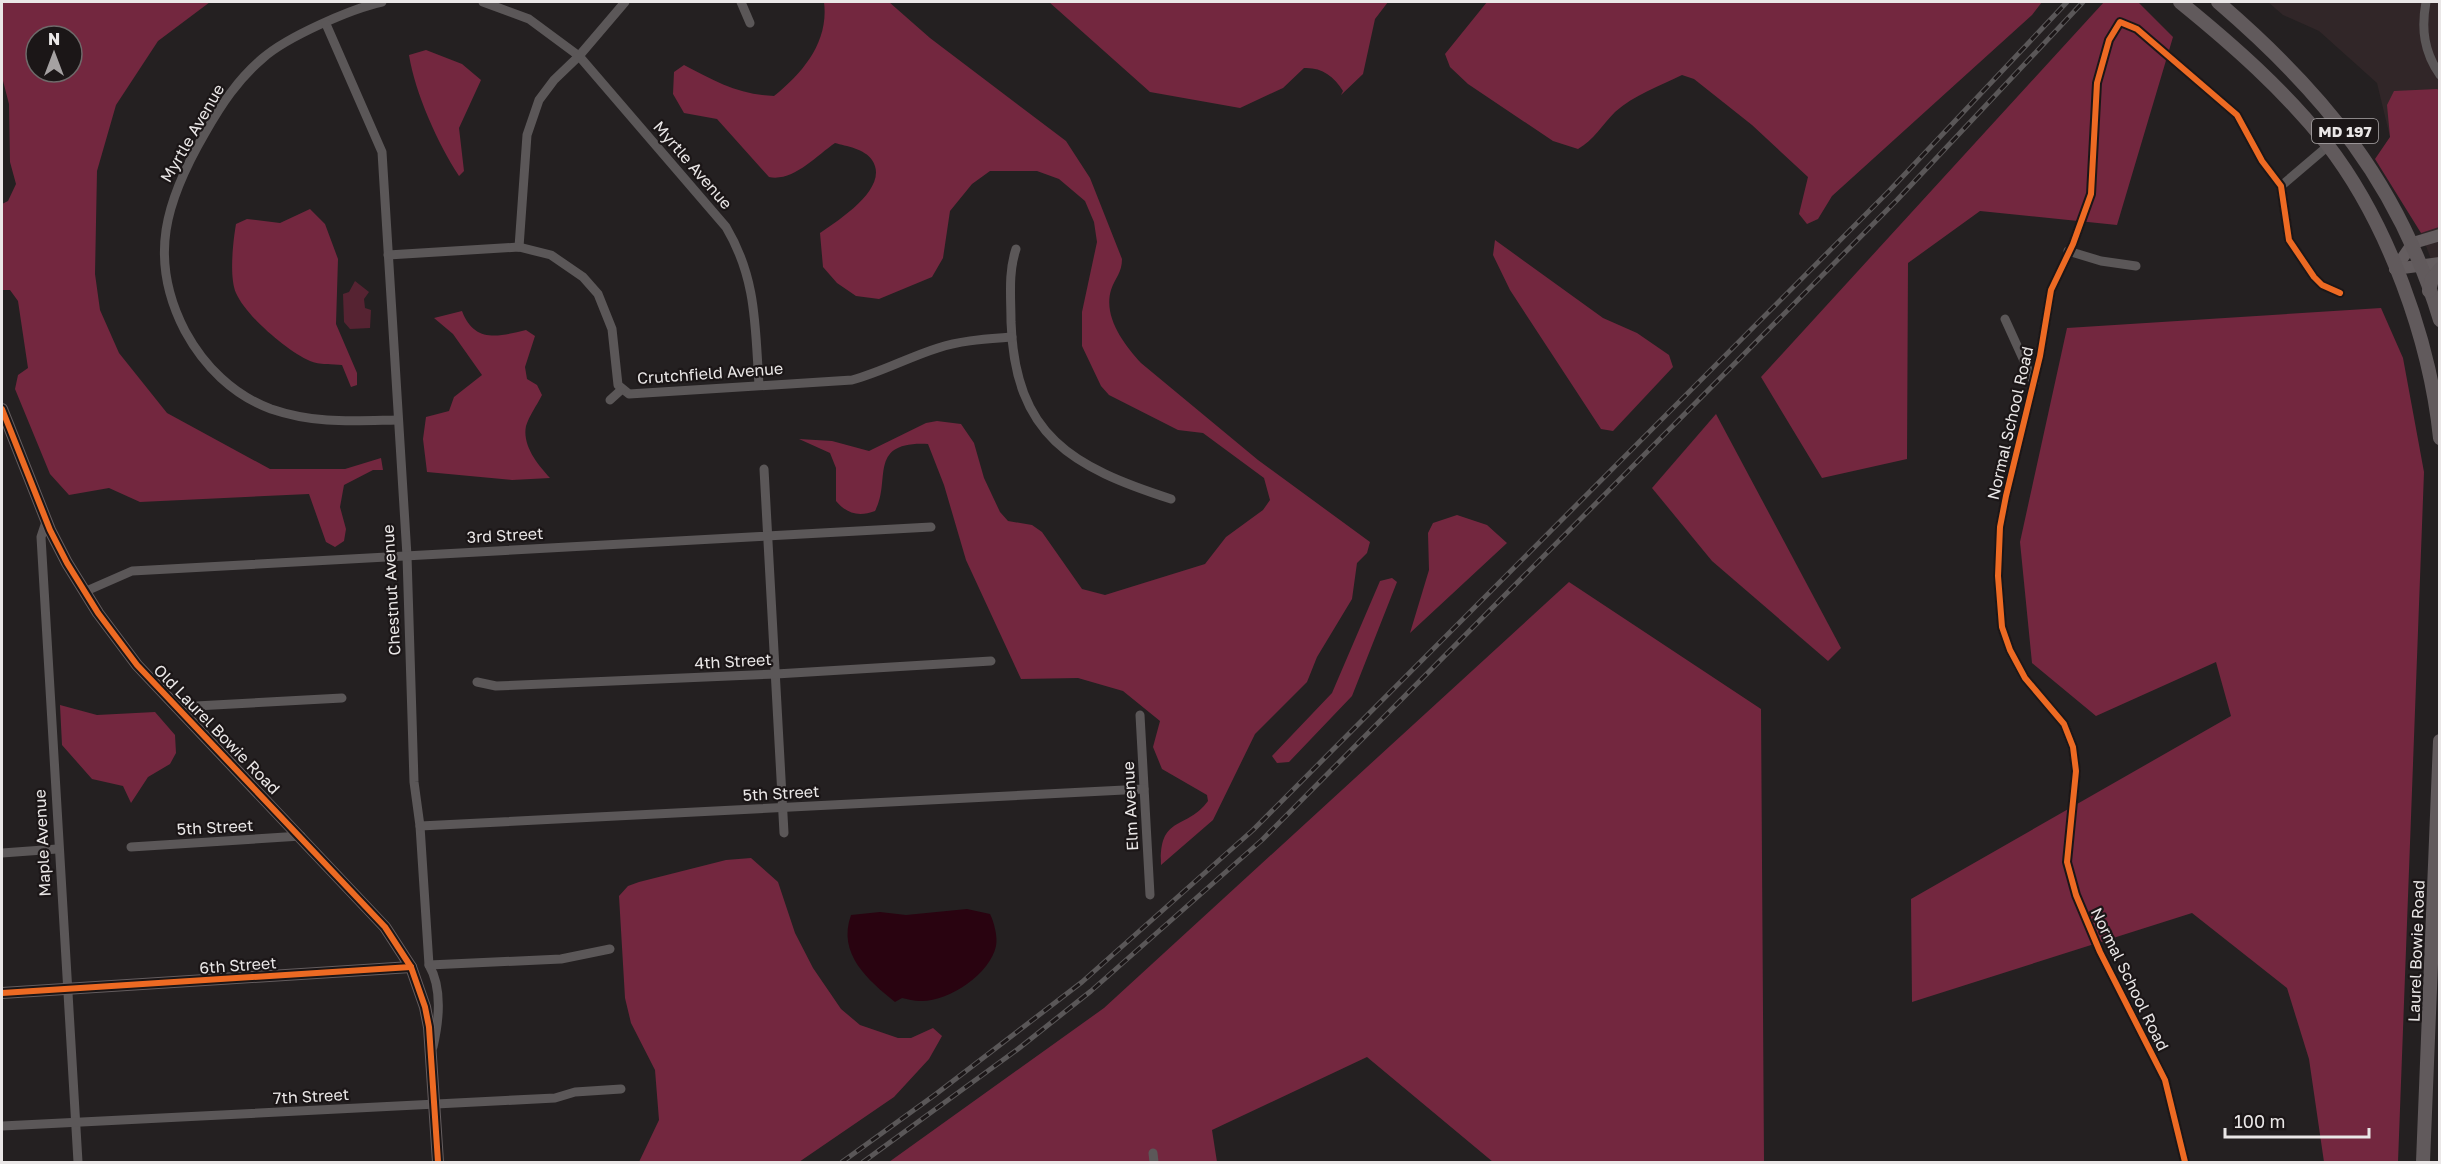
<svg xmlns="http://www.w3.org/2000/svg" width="2441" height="1164" font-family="'Golos Text',sans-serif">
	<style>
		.built { fill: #312628 }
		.green { fill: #562332 }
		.forest { fill: #73273f; fill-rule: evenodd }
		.water { fill: #290310 }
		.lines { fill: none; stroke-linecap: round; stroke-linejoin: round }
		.street { stroke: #5b5758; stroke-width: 9 }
		.secondary { stroke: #645d5f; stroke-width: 12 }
		.primary { stroke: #615a5c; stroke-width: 14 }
		.rail-casing { stroke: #5a5758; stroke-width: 5 }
		.rail { stroke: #1b1617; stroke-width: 3; stroke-dasharray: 9; stroke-linecap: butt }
		.cycleway-casing { stroke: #1b1617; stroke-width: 10 }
		.cycleway { stroke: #ed6a23; stroke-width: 6 }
		.labels { text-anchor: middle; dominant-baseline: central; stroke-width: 4.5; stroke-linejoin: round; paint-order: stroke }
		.shield { fill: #1b1617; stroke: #aca8a9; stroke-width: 1.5 }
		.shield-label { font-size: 15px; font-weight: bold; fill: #eae7e7 }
		.street-label { font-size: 16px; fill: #eae7e7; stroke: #1b1617 }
	</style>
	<rect width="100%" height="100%" fill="#242021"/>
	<polygon class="built" points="2268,2 2439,2 2439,280 2415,217 2390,137 2377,83 2319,31 2283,15"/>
	<polygon class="green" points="355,281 369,292 364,299 365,308 371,310 370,328 350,329 344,322 343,294 349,292"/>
	<g class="forest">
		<path d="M2,2h208l-52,39 -42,64 -19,66 -2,103 5,36 19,43 48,60 103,56h75l36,-11 2,12h-10l-29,15 -4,22 6,22 -2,12 -9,6 -9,-5 -17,-48 -169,8 -31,-14 -40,7 -19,-21 -35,-85 3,-14 10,-7 -10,-67 -8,-11h-8v-86l6,-3 8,-17 -6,-22 -1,-58 -7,-27zM36,36h36v36h-36z"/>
		<path d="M824,2h65l41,36 136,103 24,37 32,81c0,14 -7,19 -11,31 -8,27 13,54 30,73l117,97 112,82 -3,11 -10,10 -5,36 -35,58 -10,25 -52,52 -42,86 -52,45c-2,-51 25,-34 47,-64l-1,-6 -45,-26 -9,-22 7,-26 -37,-30 -45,-13 -57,1 -55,-119 -22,-75 -16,-41c-62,-3 -36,37 -53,67 -16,6 -28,3 -39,-10v-33l-6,-15 -31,-14 33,2 37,10 57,-28 11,-2 24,3 13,19 10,35 16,34 8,9 24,4 10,7 40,57 23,6 100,-31 21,-27 37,-27 7,-10 -6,-22 -61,-45 -25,-3 -69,-35 -8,-9 -19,-40v-34l15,-70 -3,-20 -9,-21 -26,-22 -22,-8h-47l-18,13 -22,27 -7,47 -11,19 -53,22 -23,-3 -19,-13 -14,-16 -3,-34c17,-12 71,-45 52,-73 -7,-11 -26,-14 -37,-17 -19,13 -42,39 -66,34l-52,-58 -33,-6 -11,-19 1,-22 10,-7c30,16 56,30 90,31 30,-24 55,-55 50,-94z"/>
		<path d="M1049,2h339l-13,17 -12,55 -22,21 2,-4c-9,-15 -22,-24 -39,-23l-21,20 -43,20 -90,-16z"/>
		<path d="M1487,2h555l-10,13 -200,181 -14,23 -11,5 -8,-10 9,-37 -56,-52 -58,-46 -12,-4c-22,11 -48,20 -67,37 -13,13 -21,28 -37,37l-25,-8 -85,-57 -18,-17 -5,-13z"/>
		<polygon points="2104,2 2138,2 2173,37 2117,225 1980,211 1908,263 1907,459 1822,478 1761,377"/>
		<path d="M426,50l36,14 19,16 -22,48 5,43 -5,5c-21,-32 -44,-83 -50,-121z"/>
		<polygon points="2437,89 2440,91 2439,227 2421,233 2375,159 2390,137 2387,105 2394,91"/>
		<path d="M310,209l15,15 13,35 -2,65 21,49v12l-6,2 -9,-22c-9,-1 -23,0 -32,-4 -23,-10 -64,-45 -74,-68 -7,-16 -3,-51 0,-69l11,-5 33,4z"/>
		<polygon points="1495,240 1603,318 1637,333 1669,355 1673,367 1613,431 1601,429 1510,290 1493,255"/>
		<polygon points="2381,308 2403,358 2424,472 2398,1162 2324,1162 2309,1059 2287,988 2192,913 1912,1002 1911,899 2231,716 2216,662 2096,716 2032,663 2020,542 2067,328"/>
		<path d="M462,311c12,32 36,26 64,19l9,6 -10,31 2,12 10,6 5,10c-5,10 -13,21 -16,31 -4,20 12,39 24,52l-38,2 -85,-8 -4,-33 3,-22 23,-6 5,-14 28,-22 -29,-41 -19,-16z"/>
		<polygon points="1716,414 1841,648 1828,661 1712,561 1652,488"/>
		<polygon points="1457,515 1487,525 1507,543 1410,633 1429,570 1428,533 1433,523"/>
		<polygon points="1392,578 1397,582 1352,696 1289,762 1277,763 1272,756 1332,693 1380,581"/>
		<polygon points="1569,582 1761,709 1764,1162 1493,1162 1367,1057 1212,1130 1217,1162 889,1162 1104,1008"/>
		<polygon points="60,705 97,715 155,712 175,735 176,753 170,764 148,777 131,803 123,786 92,779 62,745"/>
		<polygon points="751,858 778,882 795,933 813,968 841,1009 860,1025 898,1038 911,1038 933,1028 942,1036 929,1059 894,1097 799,1162 639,1162 659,1120 655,1070 631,1023 625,998 619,896 628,886 639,882 726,860"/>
	</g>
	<path class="water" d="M967,909l23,5c4,8 8,23 6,32 -6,28 -47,56 -76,55 -6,0 -12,-2 -18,-3l-7,4c-27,-22 -58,-48 -44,-87l29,-3 26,3z"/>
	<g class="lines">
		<g class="street">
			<path d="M382,2c-32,7 -95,35 -119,56 -25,21 -42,47 -58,75 -39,67 -58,125 -20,198 19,35 48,64 86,78 44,15 81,12 126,11"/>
			<path d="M483,2l46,17 50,37 147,171c31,52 29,100 33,158"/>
			<polyline points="741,2 750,23"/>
			<path d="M2426,2c-5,27 -2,50 14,73"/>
			<path d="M326,24l56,128 25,404 7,226 6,44 9,139c14,24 10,56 4,82"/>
			<polyline points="2281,186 2328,146"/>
			<polyline points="519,247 527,135 539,100 554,80 579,56 625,2"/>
			<path d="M1016,249c-8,24 -5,48 -5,73 4,114 61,145 160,177"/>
			<polyline points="2068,251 2101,261 2136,266"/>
			<path d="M388,255l131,-8 32,8 32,22 15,17 14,35 6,56 11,9 223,-14c30,-8 57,-23 86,-32 24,-8 49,-9 74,-11"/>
			<polyline points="2005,319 2034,383"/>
			<polyline points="610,400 621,390"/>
			<polyline points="764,469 784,833"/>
			<polyline points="46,522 41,537 78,1162"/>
			<polyline points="84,592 132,571 931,527"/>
			<polyline points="477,682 496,686 776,674 991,661"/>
			<polyline points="177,707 342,698"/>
			<polyline points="1140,715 1150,895"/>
			<polyline points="420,826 1144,789"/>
			<polyline points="131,847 301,836"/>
			<polyline points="2,853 57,849"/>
			<polyline points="429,965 561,959 610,949"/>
			<polyline points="2,1126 555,1098 575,1092 621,1089"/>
			<polyline points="1153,1153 1154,1162"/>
			<polyline points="2185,1162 2165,1080 2100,952 2076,895 2067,862 2076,771 2073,747 2064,724 2025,678 2010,650 2002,627 1998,576 2000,527 2006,496 2040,356 2051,290 2073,244 2091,194 2097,83 2109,40 2120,22 2137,29 2237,115 2262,161 2281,186 2289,240 2314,277 2322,285 2340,293"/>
		</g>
		<g class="secondary">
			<polyline points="2395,269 2413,243 2440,235"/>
			<polyline points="2395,269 2440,263"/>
			<polyline points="2,409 50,530 67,563 98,613 137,665 385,927 411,967 425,1007 429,1027 438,1162"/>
			<polyline points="2,993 411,967"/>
		</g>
		<g class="primary">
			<path d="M2180,2c53,43 104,88 147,142 61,79 103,196 113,294"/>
			<path d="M2218,2c106,91 181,182 222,318"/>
			<polyline points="2429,291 2432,279 2440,269"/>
			<polyline points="2423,1162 2440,741"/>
		</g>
		<defs>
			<g id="rail">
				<polyline points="842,1162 936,1094 1082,982 1253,830 1889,191 2067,2"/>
				<polyline points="863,1162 1018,1049 1091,991 1262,840 1897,200 2083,2"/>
			</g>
		</defs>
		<use href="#rail" class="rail-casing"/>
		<use href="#rail" class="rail"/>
		<defs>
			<g id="cycleway">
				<polyline points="2,409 50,530 67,563 98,613 137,665 385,927 411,967 425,1007 429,1027 438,1162"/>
				<polyline points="2,993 411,967"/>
				<polyline points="2185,1162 2165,1080 2100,952 2076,895 2067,862 2076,771 2073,747 2064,724 2025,678 2010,650 2002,627 1998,576 2000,527 2006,496 2040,356 2051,290 2073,244 2091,194 2097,83 2109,40 2120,22 2137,29 2237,115 2262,161 2281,186 2289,240 2314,277 2322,285 2340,293"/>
			</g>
		</defs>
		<use href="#cycleway" class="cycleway-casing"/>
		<use href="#cycleway" class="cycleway"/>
	</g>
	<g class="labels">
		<rect class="shield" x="2312" y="119" width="66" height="24" rx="4.5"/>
		<g class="shield-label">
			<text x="2345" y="131">MD 197</text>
		</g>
		<g class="street-label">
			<text transform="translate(192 133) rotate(-60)">Myrtle Avenue</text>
			<text transform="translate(693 165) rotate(49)">Myrtle Avenue</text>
			<text transform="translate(710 373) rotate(-4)">Crutchfield Avenue</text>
			<text transform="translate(2010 423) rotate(-77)">Normal School Road</text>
			<text transform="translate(505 535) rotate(-3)">3rd Street</text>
			<text transform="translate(391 590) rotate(-93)">Chestnut Avenue</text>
			<text transform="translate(733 661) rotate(-3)">4th Street</text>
			<text transform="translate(217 729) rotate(46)">Old Laurel Bowie Road</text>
			<text transform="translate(781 793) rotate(-3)">5th Street</text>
			<text transform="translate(1130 806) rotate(-93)">Elm Avenue</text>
			<text transform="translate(215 827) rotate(-3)">5th Street</text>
			<text transform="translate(42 843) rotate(-93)">Maple Avenue</text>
			<text transform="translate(2416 951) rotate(-88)">Laurel Bowie Road</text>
			<text transform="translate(238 965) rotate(-4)">6th Street</text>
			<text transform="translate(2130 979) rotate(64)">Normal School Road</text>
			<text transform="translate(311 1096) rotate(-3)">7th Street</text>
		</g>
	</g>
	<rect width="2441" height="1164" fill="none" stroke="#eae7e7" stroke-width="6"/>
	<g transform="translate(54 54)"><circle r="28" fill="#1b1617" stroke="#6e6a6a" stroke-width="1.5"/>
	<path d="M0-4.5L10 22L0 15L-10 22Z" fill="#a5a1a2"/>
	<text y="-9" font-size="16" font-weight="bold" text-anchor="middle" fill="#eae7e7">N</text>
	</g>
	<path d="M2225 1128v9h144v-9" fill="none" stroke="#eae7e7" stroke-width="3"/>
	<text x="2234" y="1128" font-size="18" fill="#eae7e7" stroke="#1b1617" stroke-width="4.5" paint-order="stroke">100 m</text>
</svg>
